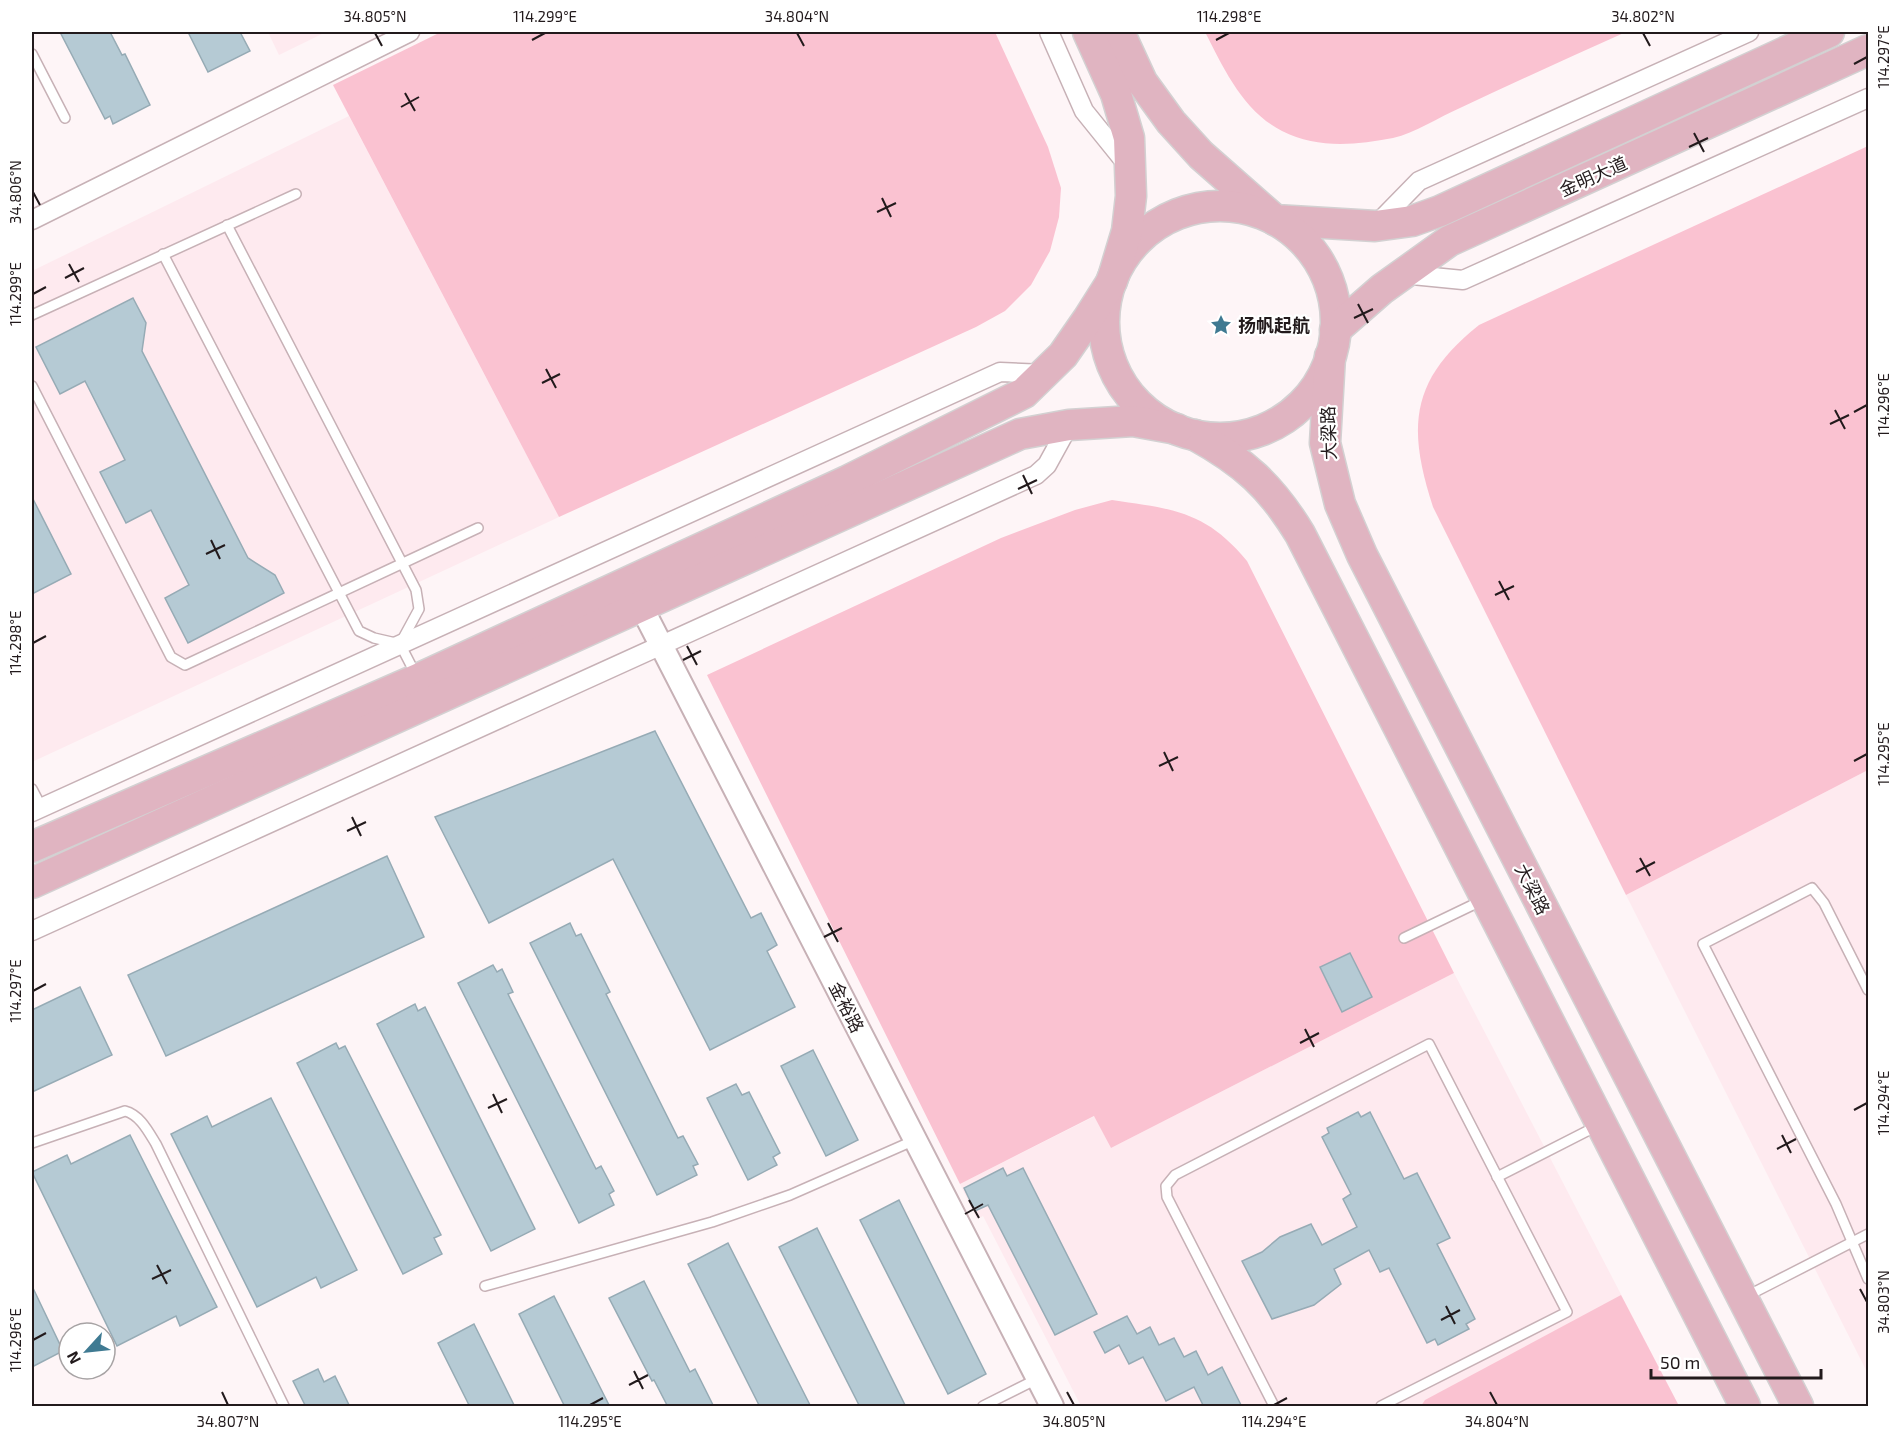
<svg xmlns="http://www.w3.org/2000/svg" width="1900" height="1438" font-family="'Exo 2','Noto Sans SC',sans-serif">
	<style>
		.built { fill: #feeaef }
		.green { fill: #fac2d1 }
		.building { fill: #b5cad4; stroke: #96abb5; stroke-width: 1.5 }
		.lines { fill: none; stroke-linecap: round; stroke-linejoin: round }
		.service-casing { stroke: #c7b1b6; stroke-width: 12 }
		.minor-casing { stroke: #c7b1b6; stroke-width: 21 }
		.tertiary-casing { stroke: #c7b1b6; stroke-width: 26 }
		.primary-casing { stroke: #d3d1d2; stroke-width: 33 }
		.service { stroke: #fff; stroke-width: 9 }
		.minor { stroke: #fff; stroke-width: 18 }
		.tertiary { stroke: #fff; stroke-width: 22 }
		.primary { stroke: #e0b4c1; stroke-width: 30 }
		.ticks { fill: none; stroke: #221a1c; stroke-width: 2 }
		.labels { text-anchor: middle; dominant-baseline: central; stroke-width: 4.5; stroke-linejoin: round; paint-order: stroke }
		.street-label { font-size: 18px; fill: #221a1c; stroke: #fff }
		.poi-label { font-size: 18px; font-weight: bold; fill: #221a1c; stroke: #fff; text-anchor: start }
		.neatline { fill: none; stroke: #221a1c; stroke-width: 2 }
		.ticks-label { font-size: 15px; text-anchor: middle; fill: #221a1c }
	</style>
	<rect width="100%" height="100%" fill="#fef5f7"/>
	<g class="built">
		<polygon points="268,32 326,32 279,55"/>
		<polygon points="349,116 559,517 32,762 32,271"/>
		<polygon points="1868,770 1868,1374 1626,895"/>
		<polygon points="1454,973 1679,1406 1081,1406 983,1216 977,1219 960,1184 1095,1116 1111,1148"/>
	</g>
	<g class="green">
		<polygon points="441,32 995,32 1048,147 1061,188 1059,217 1050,251 1031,285 1005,311 976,327 559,517 333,85"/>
		<path d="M1205,32h421c-56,25 -111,50 -166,76 -21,9 -45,25 -67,30 -37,7 -76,11 -111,-7 -39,-20 -58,-62 -77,-99z"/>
		<path d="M1868,146v624l-242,125 -193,-388c-26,-80 -23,-127 46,-182z"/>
		<path d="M1112,500c61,9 94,11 135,61l207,412 -343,175 -17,-32 -134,68 -253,-509 294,-137 74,-28z"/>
		<polygon points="1621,1295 1679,1406 1421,1406 1425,1400"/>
	</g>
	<g class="building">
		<polygon points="60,32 110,32 122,55 125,54 150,105 113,124 110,116 105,119"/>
		<polygon points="188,32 240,32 250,51 208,72"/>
		<polygon points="133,298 146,323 142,351 248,558 275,575 284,593 188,643 165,598 189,585 151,510 126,523 100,472 125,460 85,381 60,394 36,347"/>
		<polygon points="32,497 71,574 32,594"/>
		<polygon points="655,731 751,918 761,913 777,945 767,951 795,1007 710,1050 613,859 489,923 435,817"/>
		<polygon points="387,856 424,937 166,1056 128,975"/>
		<polygon points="570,923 576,936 581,934 610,992 606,994 678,1138 683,1136 698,1164 693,1166 697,1175 657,1195 530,943"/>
		<polygon points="1350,953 1372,997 1342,1012 1320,967"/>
		<polygon points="493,965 497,972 502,969 513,992 508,994 596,1169 601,1166 614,1191 609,1194 614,1205 579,1223 458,983"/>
		<polygon points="80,987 112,1055 32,1092 32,1010"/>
		<polygon points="415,1004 418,1011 425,1007 535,1229 491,1251 377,1024"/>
		<polygon points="336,1043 339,1049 345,1046 441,1235 434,1238 442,1254 403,1274 297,1063"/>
		<polygon points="813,1050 858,1140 826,1156 781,1066"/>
		<polygon points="736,1084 742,1095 749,1092 780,1153 773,1157 777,1165 748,1180 707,1098"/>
		<polygon points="271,1098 357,1270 321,1288 316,1277 257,1307 171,1134 207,1116 212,1127"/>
		<polygon points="1358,1112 1361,1117 1370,1112 1404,1179 1417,1173 1450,1238 1437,1244 1475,1319 1466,1324 1469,1329 1438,1345 1435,1339 1427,1343 1389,1268 1380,1272 1369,1250 1334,1269 1341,1284 1314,1305 1272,1319 1242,1261 1262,1252 1280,1237 1311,1224 1322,1245 1357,1227 1343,1199 1351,1194 1322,1137 1329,1133 1327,1128"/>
		<polygon points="130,1135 217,1307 180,1326 176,1316 117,1346 32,1172 67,1155 71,1164"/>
		<polygon points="1003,1168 1007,1176 1023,1168 1097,1314 1055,1335 988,1205 975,1211 964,1188"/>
		<polygon points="899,1200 986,1374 948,1394 860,1220"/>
		<polygon points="817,1228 906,1407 860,1407 779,1247"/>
		<polygon points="728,1243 773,1332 811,1407 760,1407 688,1264"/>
		<polygon points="644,1281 690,1372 695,1369 714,1407 668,1407 654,1380 652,1381 609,1298"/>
		<polygon points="32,1286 63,1351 32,1367"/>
		<polygon points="554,1296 610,1407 565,1407 519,1314"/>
		<polygon points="1127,1316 1137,1334 1150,1327 1159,1345 1174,1338 1184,1357 1196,1351 1208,1375 1222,1367 1242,1407 1204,1407 1194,1387 1166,1401 1143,1357 1129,1364 1119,1345 1105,1353 1094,1332"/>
		<polygon points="474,1324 515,1407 470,1407 438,1343"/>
		<polygon points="318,1369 324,1382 335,1376 350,1407 306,1407 293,1381"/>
	</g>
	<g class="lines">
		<defs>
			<g id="service">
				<polyline points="32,54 65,118"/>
				<polyline points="163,254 359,631 374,638 400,644 419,609 416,590 227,225"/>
				<polyline points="32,315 296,194"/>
				<polyline points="32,386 171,657 185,665 478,528"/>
				<polyline points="400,644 417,677"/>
				<polyline points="32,789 42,808"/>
				<polyline points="1404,938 1483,900"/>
				<polyline points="1868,990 1824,903 1812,888 1703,944 1836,1204 1868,1279"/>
				<path d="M32,1143l93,-32c15,4 23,20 31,33l128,262"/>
				<polyline points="1497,1177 1597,1126"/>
				<polyline points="485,1286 712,1222 790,1195 915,1140"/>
				<polyline points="1747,1296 1868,1234"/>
				<polyline points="983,1406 1037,1379"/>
				<polyline points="1274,1406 1167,1197 1166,1186 1175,1175 1429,1044 1567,1312 1381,1406"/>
			</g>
			<g id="minor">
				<polyline points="1049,32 1084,111 1130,168"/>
				<polyline points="32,220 410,32"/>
				<polyline points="1376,225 1419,181 1749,32"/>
				<polyline points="1402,274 1463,280 1868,98"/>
				<polyline points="32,812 1000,372 1045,374"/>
				<polyline points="32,931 1036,475 1047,465 1069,425"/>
			</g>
			<polyline id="tertiary" points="642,608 1052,1406"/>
			<g id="primary">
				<polyline points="1119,32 1142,82 1171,122 1201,155 1275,220 1375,226 1412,221 1440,211 1829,32"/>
				<circle cx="1220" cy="322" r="116"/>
				<polyline points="1335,330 1382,289 1449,241 1868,50"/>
				<polyline points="1330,356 1325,443 1340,504 1362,555 1798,1406"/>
				<path d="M1195,435c49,27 76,51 105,99l445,872"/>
				<polyline points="32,847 418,679 847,481 1024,393 1063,355 1088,319 1112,281 1127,231 1131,196 1129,138 1116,94 1088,32"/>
				<polyline points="32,883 1020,434 1069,425 1133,421 1177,429"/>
			</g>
		</defs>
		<use href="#service" class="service-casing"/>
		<use href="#minor" class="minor-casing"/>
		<use href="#tertiary" class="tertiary-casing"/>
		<use href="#primary" class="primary-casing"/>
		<use href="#service" class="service"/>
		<use href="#minor" class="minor"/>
		<use href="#tertiary" class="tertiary"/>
		<use href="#primary" class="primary"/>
	</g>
	<path class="ticks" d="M375,33l7,13M797,33l7,13M1643,33l7,13M532,40l13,-7M1216,40l13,-7M1854,64l13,-7M405,93l10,18M401,107l18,-10M1694,133l10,19M1689,147l19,-9M33,192l7,13M882,198l9,19M877,212l19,-9M69,264l10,18M65,278l19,-10M33,294l13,-7M1358,304l10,19M1354,318l19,-9M546,369l10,19M542,383l18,-9M1835,410l10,19M1854,412l13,-7M1830,424l19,-9M1023,475l9,19M1018,489l19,-9M211,540l9,19M206,554l19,-9M1499,581l10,19M1495,595l19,-9M33,643l13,-7M687,646l10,19M683,660l18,-9M1164,752l9,19M1854,761l13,-7M1159,766l19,-9M352,817l9,19M347,831l19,-9M1640,858l10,18M1636,872l19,-10M828,923l10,19M824,937l18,-9M33,991l13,-7M1305,1029l9,18M1300,1043l19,-10M493,1094l9,19M488,1108l19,-9M1854,1110l13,-7M1782,1135l9,18M1777,1149l19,-10M969,1200l10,18M965,1214l18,-10M157,1265l10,19M152,1279l19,-9M1860,1289l7,13M1446,1306l9,18M1441,1320l19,-10M33,1340l13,-7M634,1371l9,18M629,1385l19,-10M222,1392l6,13M1067,1392l7,13M1490,1392l7,13M590,1405l13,-7M1274,1405l13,-7"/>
	<defs>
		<symbol id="sight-bare" viewBox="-9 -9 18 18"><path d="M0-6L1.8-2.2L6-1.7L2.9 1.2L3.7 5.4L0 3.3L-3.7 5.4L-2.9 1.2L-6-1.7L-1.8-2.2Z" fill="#3f7a92" stroke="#fff" stroke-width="2.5" paint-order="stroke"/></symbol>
	</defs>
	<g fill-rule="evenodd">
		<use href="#sight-bare" x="1206" y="310" width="30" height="30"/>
	</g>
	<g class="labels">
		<g class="street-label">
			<text transform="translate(1593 176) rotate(-24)">金明大道</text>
			<text transform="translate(1328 433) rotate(-92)">大梁路</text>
			<text transform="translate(1533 889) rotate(63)">大梁路</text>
			<text transform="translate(847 1007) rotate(63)">金裕路</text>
		</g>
		<g class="poi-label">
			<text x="1238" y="325">扬帆起航</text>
		</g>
	</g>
	<rect width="1900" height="1438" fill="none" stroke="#ffffff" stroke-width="66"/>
	<g transform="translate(87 1351) rotate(243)"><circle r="28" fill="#ffffff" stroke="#a7a3a4" stroke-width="1.5"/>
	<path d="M0-4.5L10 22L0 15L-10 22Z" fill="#3f7a92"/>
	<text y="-9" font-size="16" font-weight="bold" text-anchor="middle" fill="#221a1c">N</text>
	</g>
	<path d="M1651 1369v9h170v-9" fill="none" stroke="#221a1c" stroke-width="3"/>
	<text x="1660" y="1369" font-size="18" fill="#221a1c" stroke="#ffffff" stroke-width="4.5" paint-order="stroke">50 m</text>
	<rect x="33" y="33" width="1834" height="1372" class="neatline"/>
	<g class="ticks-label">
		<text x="375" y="22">34.805°N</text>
		<text x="545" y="22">114.299°E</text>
		<text x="797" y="22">34.804°N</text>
		<text x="1229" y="22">114.298°E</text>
		<text x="1643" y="22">34.802°N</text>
		<text transform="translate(1884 57) rotate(-90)" y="5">114.297°E</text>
		<text transform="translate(16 192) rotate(-90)" y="5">34.806°N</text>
		<text transform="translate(16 294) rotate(-90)" y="5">114.299°E</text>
		<text transform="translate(1884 405) rotate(-90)" y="5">114.296°E</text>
		<text transform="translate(16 643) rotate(-90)" y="5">114.298°E</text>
		<text transform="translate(1884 754) rotate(-90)" y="5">114.295°E</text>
		<text transform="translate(16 991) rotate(-90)" y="5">114.297°E</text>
		<text transform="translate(1884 1103) rotate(-90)" y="5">114.294°E</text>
		<text transform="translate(1884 1302) rotate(-90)" y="5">34.803°N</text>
		<text transform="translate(16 1340) rotate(-90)" y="5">114.296°E</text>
		<text x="228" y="1427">34.807°N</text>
		<text x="590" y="1427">114.295°E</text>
		<text x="1074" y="1427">34.805°N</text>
		<text x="1274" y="1427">114.294°E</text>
		<text x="1497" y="1427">34.804°N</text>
	</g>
</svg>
